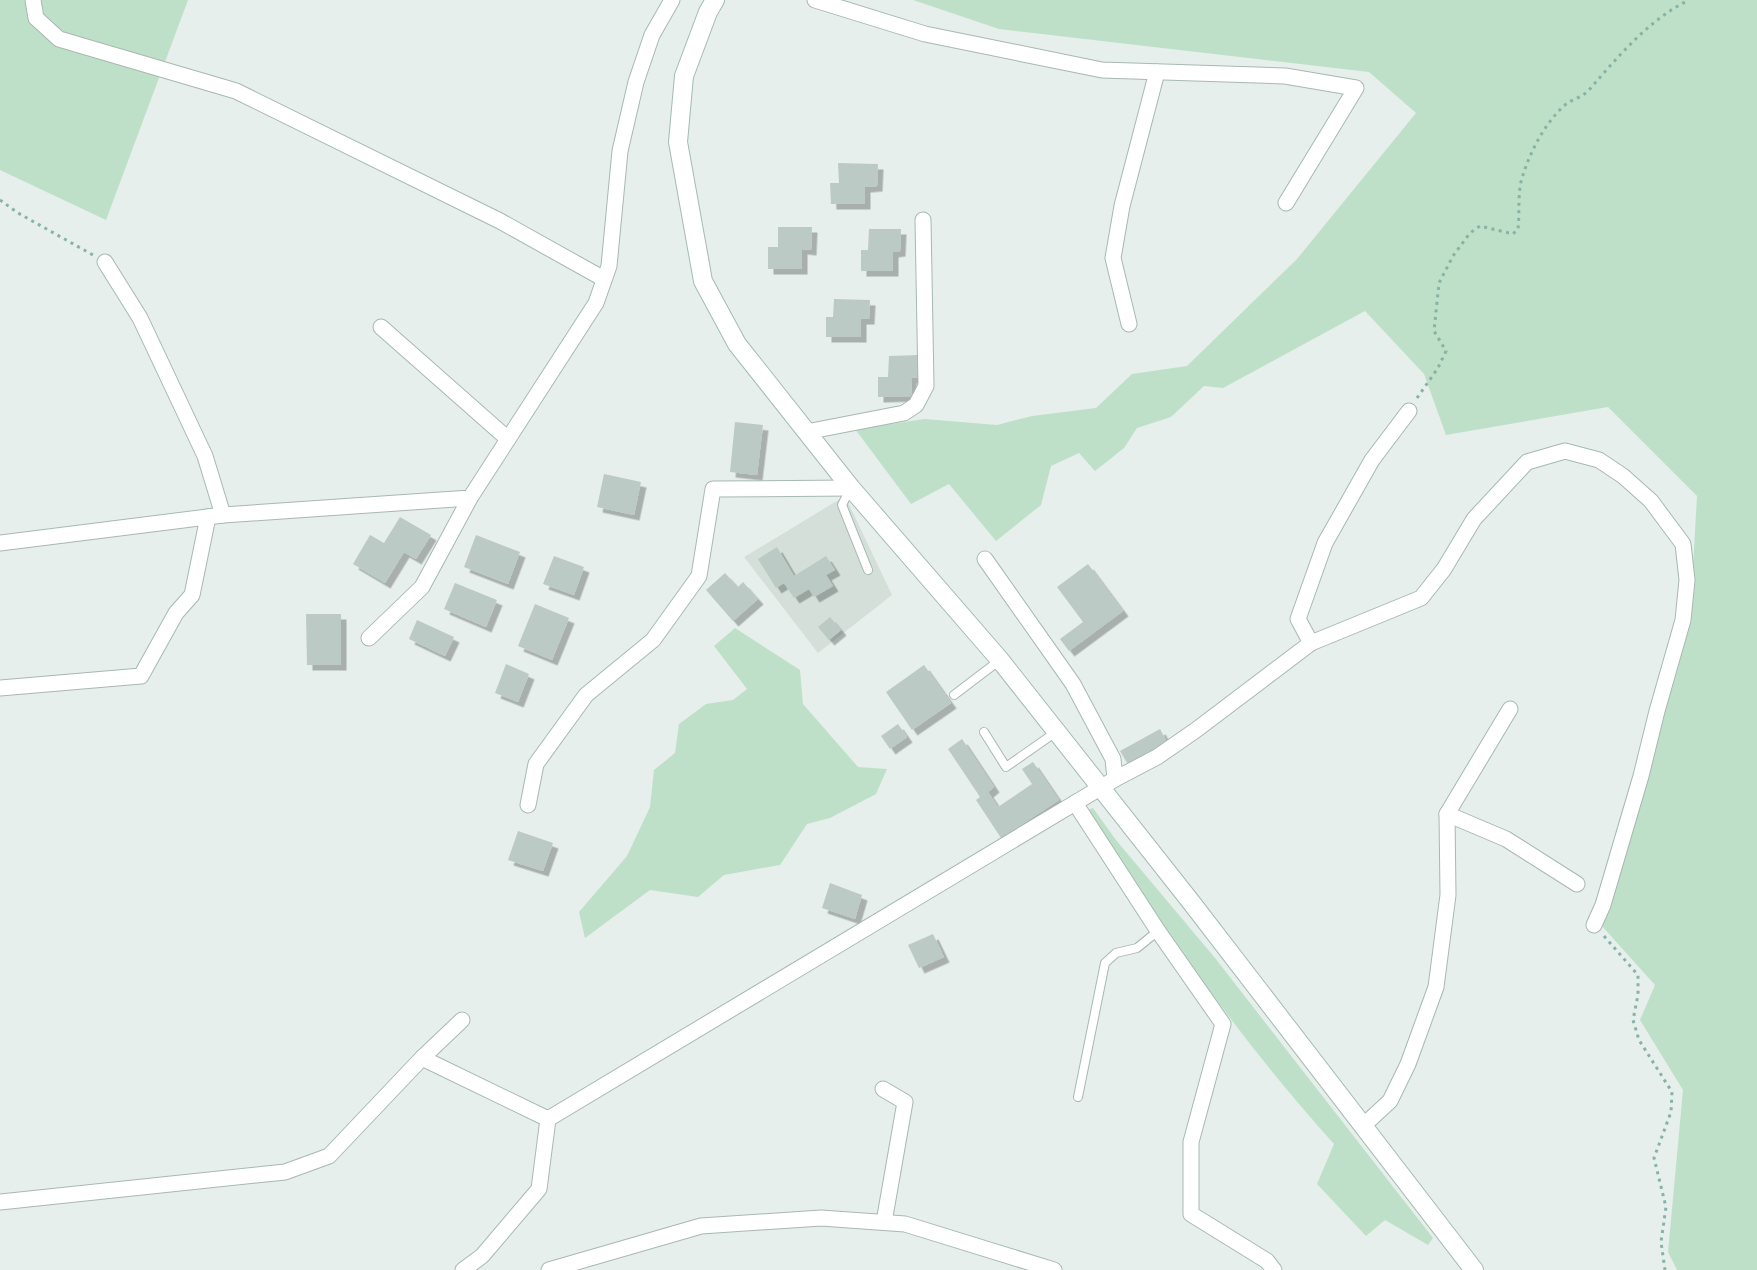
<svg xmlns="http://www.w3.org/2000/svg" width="1757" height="1270" font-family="'Nunito Sans',sans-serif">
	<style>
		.built { fill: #d4dfda }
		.green { fill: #bfe0c8 }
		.building { fill: #bbcac4; filter: url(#shadow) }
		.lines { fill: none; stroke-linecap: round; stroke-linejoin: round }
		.service-casing { stroke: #a8b8b2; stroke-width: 10 }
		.minor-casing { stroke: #a8b8b2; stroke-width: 17 }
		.secondary-casing { stroke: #a4bbb3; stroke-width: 20 }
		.path { stroke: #86b3a5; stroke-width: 3; stroke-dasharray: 3 4.5; stroke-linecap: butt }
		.service { stroke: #fff; stroke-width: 8 }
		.minor { stroke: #fff; stroke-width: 15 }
		.secondary { stroke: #fff; stroke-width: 18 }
	</style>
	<defs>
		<filter id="shadow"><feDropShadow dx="5.5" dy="5.5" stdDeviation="0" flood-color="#0004"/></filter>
	</defs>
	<rect width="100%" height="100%" fill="#e6efeb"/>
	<polygon class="built" points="845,496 892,595 818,653 744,557"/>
	<g class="green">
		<polygon points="0,0 188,0 106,220 0,170"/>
		<polygon points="913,0 1757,0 1757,1270 1677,1270 1668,1252 1683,1090 1640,1020 1655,985 1601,925 1690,619 1697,496 1608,407 1446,435 1424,374 1365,311 1223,388 1204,386 1171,417 1137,428 1124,448 1095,471 1079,453 1051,466 1041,505 996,541 949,484 911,504 855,429 925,419 997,425 1032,416 1096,408 1132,374 1187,366 1297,259 1416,113 1369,72 999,29"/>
		<polygon points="735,628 800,670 803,704 858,767 887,769 876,794 830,818 807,824 780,865 724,875 698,897 650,890 585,938 579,912 627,856 650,807 654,770 675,753 679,724 706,704 733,700 747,689 714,646"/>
		<path d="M1093,808l23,32 99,118 218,280 -5,7 -43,-25 -19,16 -49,-52 17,-40c-94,-104 -171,-216 -249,-333z"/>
	</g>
	<g class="building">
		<polygon points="838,163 878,164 877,186 865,187 865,204 831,204 830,183 839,183"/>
		<polygon points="778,227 812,227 811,250 802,249 802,269 768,269 768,247 778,247"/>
		<polygon points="869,229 901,229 900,251 893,252 893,271 861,271 861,250 868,250"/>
		<polygon points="834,299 870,300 869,319 861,319 861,337 826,337 826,317 833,317"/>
		<polygon points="919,355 919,377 911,378 912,396 878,397 878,377 888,377 889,356"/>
		<polygon points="735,422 763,425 757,475 730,472"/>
		<polygon points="604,474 641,482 634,515 597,507"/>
		<polygon points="400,517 431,535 416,559 404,552 385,583 353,564 370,535 384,543"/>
		<polygon points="476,535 520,552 508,584 464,567"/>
		<polygon points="777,547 794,576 826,556 835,570 826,575 833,586 814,597 809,589 794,598 784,583 776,588 758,559"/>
		<polygon points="554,556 584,567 574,595 543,584"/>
		<polygon points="1088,564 1123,611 1069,651 1060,639 1083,622 1057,587"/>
		<polygon points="725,573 738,587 743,582 758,599 733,621 706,590"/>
		<polygon points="455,583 497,600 486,627 444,609"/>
		<polygon points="535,604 569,618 552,660 518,646"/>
		<polygon points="306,614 341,614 341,665 307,665"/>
		<polygon points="830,617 841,630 829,640 818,627"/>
		<polygon points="417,620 454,637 445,656 409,639"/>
		<polygon points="506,664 529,674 518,702 495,693"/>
		<polygon points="924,665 951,703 912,730 886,692"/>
		<polygon points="898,724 907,737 890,749 881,736"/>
		<polygon points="1160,729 1168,744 1129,766 1120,751"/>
		<polygon points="962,739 994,787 988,792 998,807 1032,784 1022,769 1033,762 1059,800 1001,838 976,800 980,797 948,749"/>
		<polygon points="518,831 553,843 543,871 508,860"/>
		<polygon points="830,883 862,895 855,919 822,908"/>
		<polygon points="933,934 944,957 919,968 908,945"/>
	</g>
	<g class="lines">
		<defs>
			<g id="service">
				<polyline points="850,489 842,505 868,570"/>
				<polyline points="954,695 1000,660"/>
				<polyline points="984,732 1006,767 1056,732"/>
				<polyline points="1078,1097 1105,963 1116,953 1137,948 1158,931"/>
			</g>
			<g id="minor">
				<polyline points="33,0 36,18 59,39 236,91 500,221 604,279"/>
				<polyline points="815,0 925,34 1102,70 1285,76 1356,88 1286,203"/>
				<polyline points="105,262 140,318 205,456 223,515"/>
				<polyline points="1129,324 1113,258 1122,206 1157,72"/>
				<polyline points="381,327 508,439"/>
				<polyline points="806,432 904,413 916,405 926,386 923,220"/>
				<polyline points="0,543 223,515 470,498 596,303 609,266 620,151 636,82 652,35 672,0"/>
				<polyline points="369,638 422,587 470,498"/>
				<polyline points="1311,643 1298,619 1325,543 1372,460 1409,411"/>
				<polyline points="0,688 141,676 176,613 192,595 208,517"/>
				<polyline points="1115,779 1157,757 1196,730 1311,643 1421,598 1444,569 1474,519 1527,462 1565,451 1599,460 1623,476 1651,501 1683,544 1687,580 1683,620 1657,711 1641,776 1603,905 1594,925"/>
				<polyline points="1075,803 1158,931 1223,1024 1191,1142 1191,1214 1267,1261 1274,1270"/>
				<polyline points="528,805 536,764 586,695 653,640 699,576 713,489 851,488"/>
				<polyline points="1447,814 1506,839 1577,884"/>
				<polyline points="422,1058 548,1119"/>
				<polyline points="883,1089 905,1102 884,1222"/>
				<polyline points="1364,1125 1390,1101 1408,1064 1436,987 1448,895 1447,814 1510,709"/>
				<polyline points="0,1202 285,1172 329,1156 422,1058 462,1020"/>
				<polyline points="463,1270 482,1256 539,1189 548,1119 1115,779 1113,759 1073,684 985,559"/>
				<polyline points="549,1270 701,1226 821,1218 905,1224 1054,1270"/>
			</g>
			<polyline id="secondary" points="715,0 708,12 684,76 678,142 703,281 737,344 851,488 1000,660 1191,902 1474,1270"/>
		</defs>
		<use href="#service" class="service-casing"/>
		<use href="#minor" class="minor-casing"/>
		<use href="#secondary" class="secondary-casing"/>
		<g class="path">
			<polyline points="0,200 18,213 93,255"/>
			<path d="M1417,398l21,-30 8,-17 -12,-20 5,-48 14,-27 17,-23 10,-7 33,8 5,-5c2,-17 -1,-38 5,-54 8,-25 22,-52 42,-70 7,-6 16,-7 23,-14 30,-34 60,-71 101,-91"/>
			<polyline points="1604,936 1638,975 1638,995 1633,1020 1639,1040 1672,1092 1671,1112 1654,1158 1666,1207 1661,1242 1665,1270"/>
		</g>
		<use href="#service" class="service"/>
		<use href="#minor" class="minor"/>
		<use href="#secondary" class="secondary"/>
	</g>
</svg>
